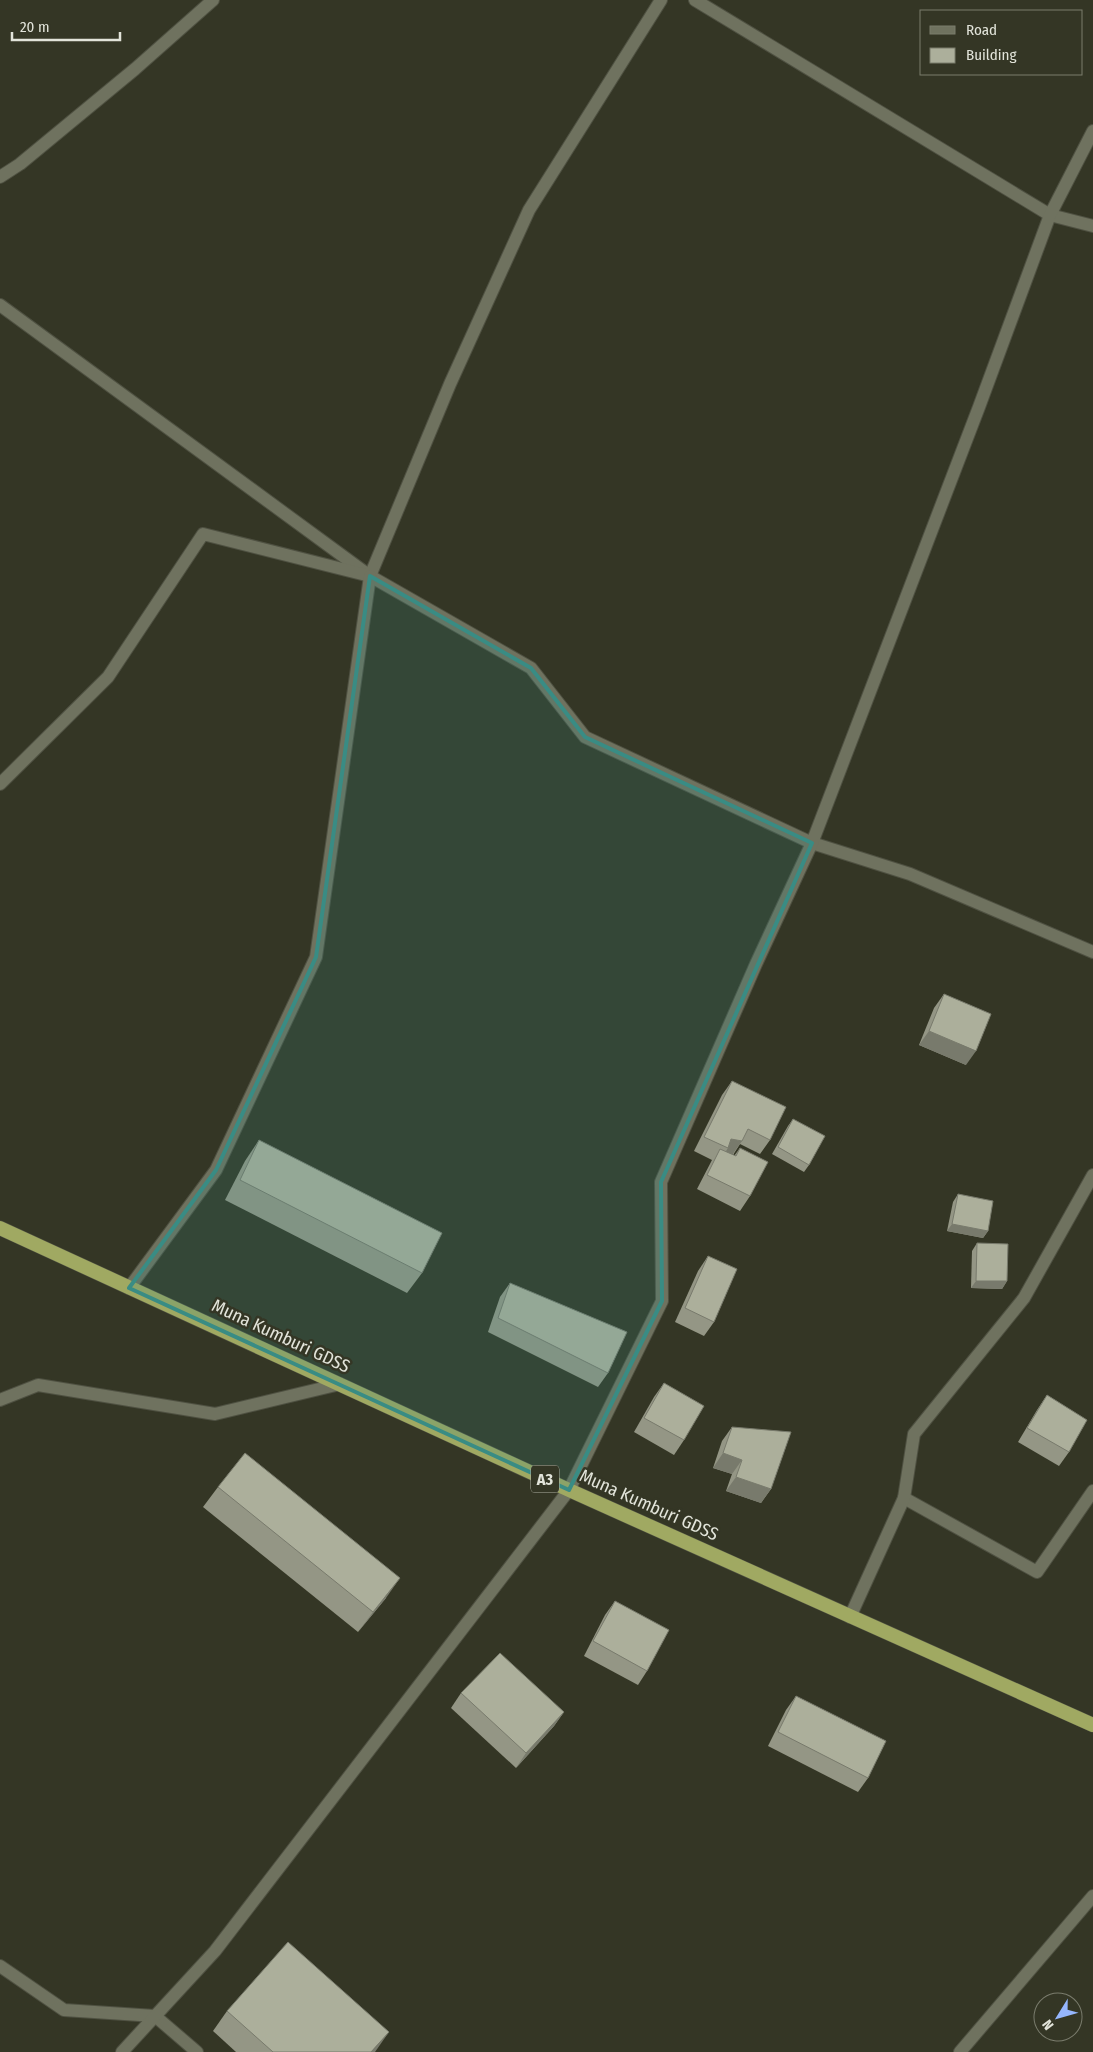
<svg xmlns="http://www.w3.org/2000/svg" width="1093" height="2052" font-family="'Fira Sans Condensed',sans-serif">
	<style>
		.lines { fill: none; stroke-linecap: round; stroke-linejoin: round }
		.minor-casing { stroke: #4f5142; stroke-width: 14 }
		.trunk-casing { stroke: #4f5142; stroke-width: 15 }
		.minor { stroke: #6f725f; stroke-width: 12 }
		.trunk { stroke: #a0a962; stroke-width: 14 }
		.wall { fill: #949685 }
		.shaded-wall { fill: #787a6c }
		.building { fill: #acaf9b; stroke: #787a6c }
		.marked { fill: #398c84; fill-opacity: 0.2; stroke: #398c84; stroke-width: 4; stroke-linejoin: round }
		.labels { text-anchor: middle; dominant-baseline: central; stroke-width: 5; stroke-linejoin: round; paint-order: stroke }
		.shield { fill: #343625; stroke: #aeb0a4; stroke-width: 1 }
		.shield-label { font-size: 16px; font-weight: bold; fill: #e2e4da }
		.street-label { font-size: 18px; fill: #e2e4da; stroke: #343625 }
	</style>
	<rect width="100%" height="100%" fill="#343625"/>
	<g class="lines">
		<defs>
			<g id="minor">
				<polyline points="695,0 1050,215 1093,226"/>
				<polyline points="0,177 20,164 135,69 213,0"/>
				<polyline points="0,305 370,576 531,668 585,737 812,843 910,874 1093,952"/>
				<polyline points="0,784 108,677 203,534 370,576 450,384 529,210 661,0"/>
				<polyline points="129,1288 216,1170 316,957 370,576"/>
				<polyline points="0,1400 38,1385 215,1414 340,1384"/>
				<polyline points="904,1498 1037,1572 1093,1491"/>
				<polyline points="850,1617 904,1498 914,1434 1024,1298 1093,1175"/>
				<polyline points="0,1966 64,2010 155,2016 197,2052"/>
				<polyline points="122,2052 215,1951 569,1490 662,1301 661,1182 756,964 812,843 979,407 1050,215 1093,131"/>
				<polyline points="960,2052 1093,1896"/>
			</g>
			<polyline id="trunk" points="0,1228 569,1490 1093,1725"/>
		</defs>
		<use href="#minor" class="minor-casing"/>
		<use href="#trunk" class="trunk-casing"/>
		<use href="#minor" class="minor"/>
		<use href="#trunk" class="trunk"/>
	</g>
	<g class="wall">
		<polygon points="944,994 966,1065 919,1045 934,1008"/>
		<polygon points="732,1081 770,1140 760,1154 740,1144 733,1155 734,1156 740,1148 750,1196 740,1211 697,1189 712,1160 694,1151 722,1095"/>
		<polygon points="793,1119 809,1165 804,1172 772,1154 788,1126"/>
		<polygon points="259,1140 422,1273 407,1293 225,1200 245,1161"/>
		<polygon points="958,1194 988,1231 983,1238 947,1231 953,1202"/>
		<polygon points="977,1243 1007,1281 1002,1289 971,1288 972,1251"/>
		<polygon points="708,1256 714,1322 704,1336 675,1322 698,1271"/>
		<polygon points="510,1283 608,1373 598,1387 488,1332 500,1297"/>
		<polygon points="664,1383 684,1440 674,1455 634,1432 654,1397"/>
		<polygon points="1047,1395 1069,1452 1059,1466 1018,1442 1037,1410"/>
		<polygon points="732,1427 771,1489 761,1503 726,1491 732,1474 713,1468 722,1441"/>
		<polygon points="218,1487 386,1598 358,1632 203,1507"/>
		<polygon points="615,1601 647,1671 638,1685 584,1656 605,1615"/>
		<polygon points="461,1693 564,1712 554,1726 516,1768 451,1708"/>
		<polygon points="796,1696 868,1778 858,1792 768,1746 786,1710"/>
		<polygon points="227,2011 375,2052 236,2052 213,2031"/>
	</g>
	<g class="shaded-wall">
		<polygon points="929,1031 976,1051 966,1065 919,1045"/>
		<polygon points="731,1139 742,1141 732,1155 724,1154 728,1148"/>
		<polygon points="952,1224 988,1231 983,1238 947,1231"/>
		<polygon points="976,1281 1007,1281 1002,1289 971,1288"/>
		<polygon points="723,1453 742,1460 732,1474 713,1468"/>
		<polygon points="736,1477 771,1489 761,1503 726,1491"/>
		<polygon points="400,1578 386,1598 358,1632 373,1612"/>
		<polygon points="564,1712 554,1726 516,1768 526,1753"/>
		<polygon points="389,2032 375,2052 371,2052"/>
	</g>
	<g class="building">
		<polygon points="944,994 991,1014 976,1051 929,1031"/>
		<polygon points="732,1081 786,1107 770,1140 748,1129 742,1141 731,1139 728,1148 704,1137"/>
		<polygon points="793,1119 825,1136 809,1165 778,1147"/>
		<polygon points="259,1140 442,1233 422,1273 240,1180"/>
		<polygon points="740,1148 768,1162 750,1196 707,1175 720,1149 736,1156"/>
		<polygon points="958,1194 993,1201 988,1231 952,1224"/>
		<polygon points="977,1243 1008,1244 1007,1281 976,1281"/>
		<polygon points="708,1256 737,1269 714,1322 685,1308"/>
		<polygon points="510,1283 627,1332 608,1373 498,1318"/>
		<polygon points="664,1383 704,1406 684,1440 644,1418"/>
		<polygon points="1047,1395 1087,1420 1069,1452 1027,1428"/>
		<polygon points="732,1427 791,1432 771,1489 736,1477 742,1460 723,1453"/>
		<polygon points="245,1453 400,1578 373,1612 218,1487"/>
		<polygon points="615,1601 669,1630 647,1671 593,1641"/>
		<polygon points="500,1653 564,1712 526,1753 461,1693"/>
		<polygon points="796,1696 886,1741 868,1778 778,1732"/>
		<polygon points="288,1942 389,2032 371,2052 273,2052 227,2011"/>
	</g>
	<path class="marked" d="M370,576l161,92 54,69 227,106 -151,339 1,119 -93,189 -440,-202 87,-118 100,-213z"/>
	<g class="labels">
		<rect class="shield" x="531" y="1465.5" width="28" height="27" rx="4"/>
		<g class="shield-label">
			<text x="545" y="1479">A3</text>
		</g>
		<g class="street-label">
			<text transform="translate(281 1336) rotate(25)">Muna Kumburi GDSS</text>
			<text transform="translate(649 1505) rotate(24)">Muna Kumburi GDSS</text>
		</g>
	</g>
	<rect x="920" y="10" width="162" height="65" fill="#343625" stroke="#7a7c6d"/>
	<rect x="930" y="26" width="25" height="8" fill="#6f725f" stroke="#7a7c6d"/>
	<text x="966" y="35" font-size="15" fill="#e2e4da">Road</text>
	<rect x="930" y="48" width="25" height="15" fill="#acaf9b" stroke="#7a7c6d"/>
	<text x="966" y="60" font-size="15" fill="#e2e4da">Building</text>
	<g transform="translate(1058 2017) rotate(233)"><circle r="24" fill="#343625" stroke="#7a7c6d"/>
	<path d="M0-4L9 19L0 12L-9 19Z" fill="#95b6fd"/>
	<text y="-8" font-size="14" font-weight="bold" text-anchor="middle" fill="#e2e4da">N</text>
	</g>
	<path d="M12 32v8h108v-8" fill="none" stroke="#e2e4da" stroke-width="2.5"/>
	<text x="20" y="32" font-size="15" fill="#e2e4da" stroke="#343625" stroke-width="4" paint-order="stroke">20 m</text>
</svg>
